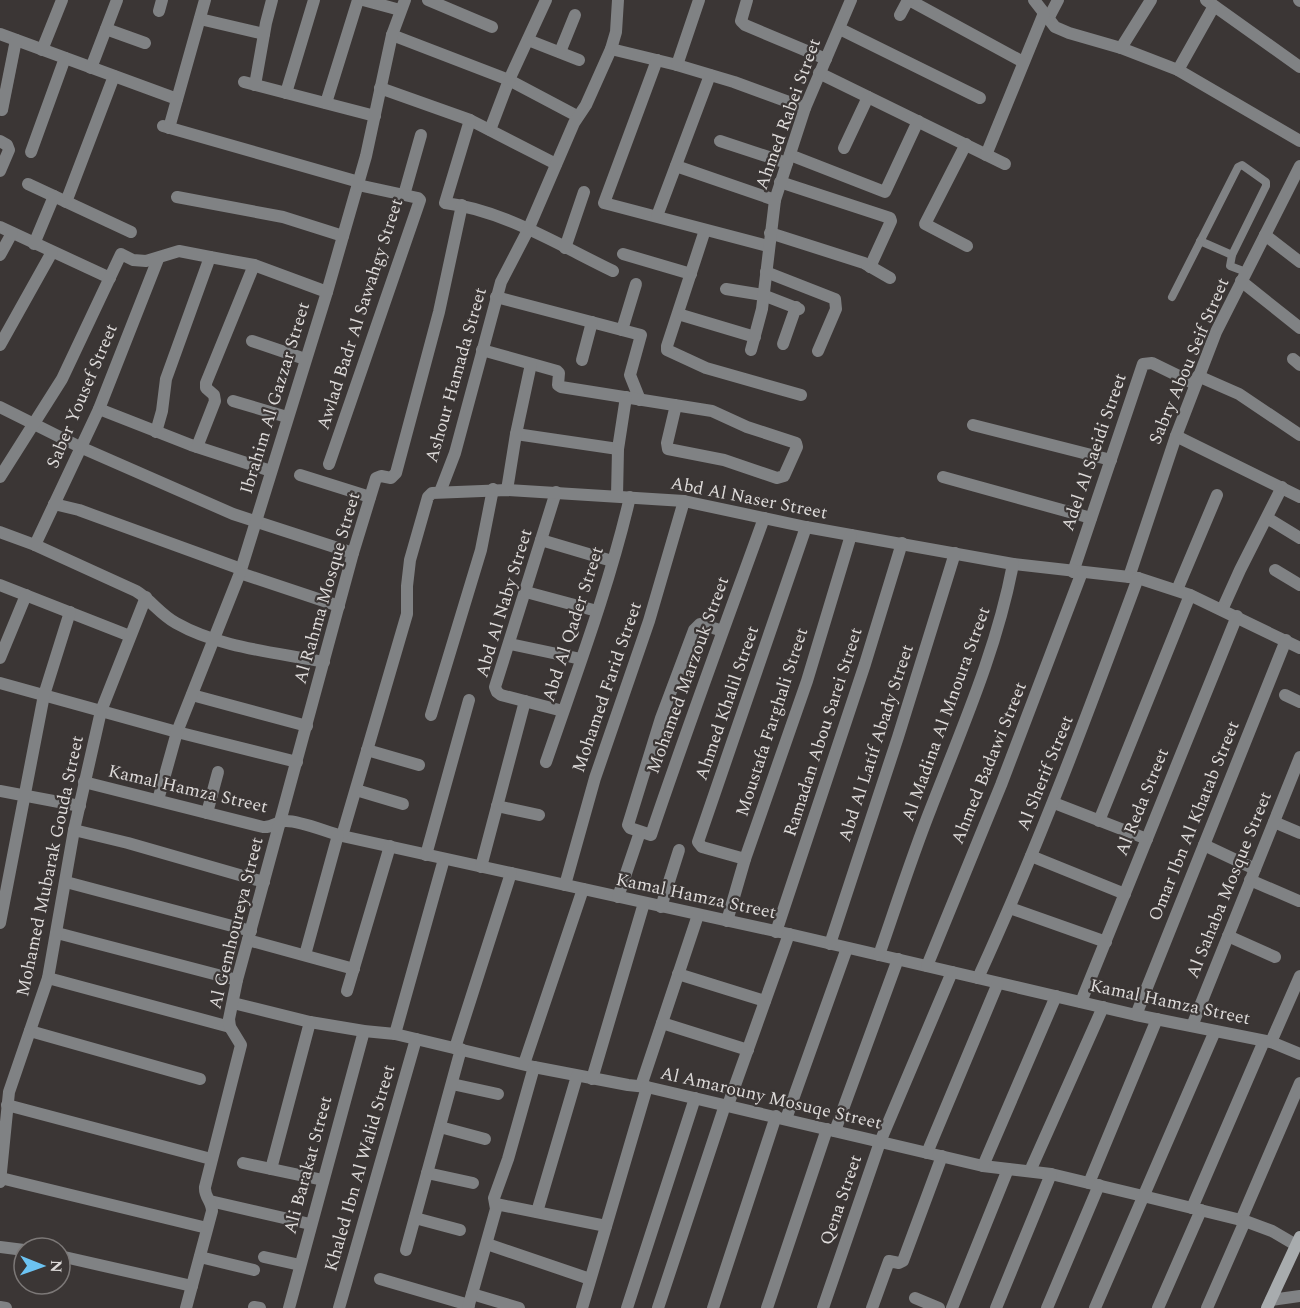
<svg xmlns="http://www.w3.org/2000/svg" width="1300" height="1308" font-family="Spectral,serif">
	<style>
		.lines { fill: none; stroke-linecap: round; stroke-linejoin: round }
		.lane { stroke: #808284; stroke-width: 8 }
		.street { stroke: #808284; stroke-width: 12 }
		.secondary { stroke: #a8acae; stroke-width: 12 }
		.labels { text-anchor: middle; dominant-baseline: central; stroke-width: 4.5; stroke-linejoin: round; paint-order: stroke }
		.street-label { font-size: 18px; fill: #dddad9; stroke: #3b3635 }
	</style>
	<rect width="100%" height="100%" fill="#3b3635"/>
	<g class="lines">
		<g class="lane">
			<polyline points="1200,241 1232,255"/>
			<polyline points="1172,297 1238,167 1242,165 1266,182 1266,186 1232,255 1230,266 1246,272"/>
		</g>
		<g class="street">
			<polyline points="363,0 400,10"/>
			<polyline points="428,0 492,27"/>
			<polyline points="747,0 741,21 745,25 826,59"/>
			<polyline points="909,0 1023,62"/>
			<polyline points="1034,0 1055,27 1069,33 1121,48 1178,70 1300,141"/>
			<polyline points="1206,0 1300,67"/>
			<polyline points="1299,0 1300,1"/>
			<polyline points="159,11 162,0"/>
			<polyline points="900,15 908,0"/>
			<polyline points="200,19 264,34"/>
			<polyline points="1048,19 1058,0"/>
			<polyline points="106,29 145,43"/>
			<polyline points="840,29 980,98"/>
			<polyline points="0,34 177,99"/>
			<polyline points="392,35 509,80 577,116"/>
			<polyline points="528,40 579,60"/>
			<polyline points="1121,48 1151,0"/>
			<polyline points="611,49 677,65 734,82 805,108"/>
			<polyline points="42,50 62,0"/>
			<polyline points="560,52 575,15"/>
			<polyline points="657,60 604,203 768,246"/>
			<polyline points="677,65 699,0"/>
			<polyline points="91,68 117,0"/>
			<polyline points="1178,70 1214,6"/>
			<polyline points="819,73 1005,164"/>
			<polyline points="244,82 375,116"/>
			<polyline points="255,85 266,23 272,0"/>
			<polyline points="380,88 470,120 556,164"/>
			<polyline points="286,93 314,0"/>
			<polyline points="326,103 358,0"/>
			<polyline points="2,110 16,40"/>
			<path d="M470,120l-25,83c58,7 116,43 168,68"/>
			<polyline points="163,126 359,182"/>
			<polyline points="169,128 205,0"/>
			<polyline points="490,130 509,80 546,0"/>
			<polyline points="0,141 7,145 9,150 0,171"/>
			<polyline points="720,141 787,163"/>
			<polyline points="966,144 925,224 967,246"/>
			<polyline points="844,148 868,97"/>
			<polyline points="31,152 65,58"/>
			<polyline points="790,155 885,192 918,121"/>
			<polyline points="986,155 1044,13"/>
			<polyline points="676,166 775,200"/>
			<polyline points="780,182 890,218 891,221 870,267"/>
			<polyline points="28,184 131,232"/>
			<polyline points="404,195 421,135"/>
			<polyline points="177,197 283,217 343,236"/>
			<polyline points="66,202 114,76"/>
			<polyline points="657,216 710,75"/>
			<polyline points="0,227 110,278"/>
			<polyline points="705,230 667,346 667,350 706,368 801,395"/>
			<polyline points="770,233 864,263 890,278"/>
			<polyline points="1265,235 1300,262"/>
			<polyline points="34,244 54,196"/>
			<polyline points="565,248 584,192"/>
			<polyline points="623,254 691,274"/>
			<polyline points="0,255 12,233"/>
			<polyline points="766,272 835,299 836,309 818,351"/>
			<polyline points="1241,281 1300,328"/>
			<polyline points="726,289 763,295 799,309"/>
			<polyline points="496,297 641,335 630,375 640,400"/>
			<polyline points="678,314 755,337"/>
			<polyline points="622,330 636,284"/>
			<polyline points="252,341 305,359"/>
			<polyline points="783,344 796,307"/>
			<polyline points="0,345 52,252"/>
			<polyline points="482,350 557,371 559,373 558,385 561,387 712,411 747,427 796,443 797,447 784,476 777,478 724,460 668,449 667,443 676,405"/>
			<polyline points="751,350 762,309 775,200 805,108 851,0"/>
			<polyline points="1293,359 1300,365"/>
			<polyline points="582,360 592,322"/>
			<polyline points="1198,376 1239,394 1300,435"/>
			<polyline points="233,401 287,417"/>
			<polyline points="0,407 80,447 233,514 353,553"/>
			<polyline points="99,409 191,445 271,471"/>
			<polyline points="973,425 1111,460"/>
			<polyline points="156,432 162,411 166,379 210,257"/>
			<polyline points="516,434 618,449"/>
			<polyline points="1176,436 1300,497"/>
			<polyline points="197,447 215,401 214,395 206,388 206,383 254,265"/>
			<polyline points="329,464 420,200 418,198 358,185"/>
			<polyline points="300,475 370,497"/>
			<polyline points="0,477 62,379 121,254 133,260 146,261 179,251 210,257 254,265 327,292"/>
			<polyline points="943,477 1091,518"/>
			<polyline points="507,490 516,434 531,364"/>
			<polyline points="440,492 455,453 501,282 528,230 574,123 586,105 611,49 616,32 618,0"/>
			<polyline points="556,492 495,687 497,692 501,695 563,711"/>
			<polyline points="617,496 618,449 626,397"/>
			<polyline points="54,504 79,510 241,569"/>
			<polyline points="1267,518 1300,538"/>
			<path d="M0,532l35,13 101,46c15,9 24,23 40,32 44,25 99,29 148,39"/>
			<polyline points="541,540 612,561"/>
			<polyline points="35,545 99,409 158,259"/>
			<polyline points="1275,570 1300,585"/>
			<polyline points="1073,572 1143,364 1152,363 1195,384"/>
			<polyline points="240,573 339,606"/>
			<polyline points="1129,577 1176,436 1216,332 1300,166"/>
			<polyline points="0,585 130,636"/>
			<polyline points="1177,590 1217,495"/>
			<polyline points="526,592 597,611"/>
			<polyline points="1222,610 1240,570 1282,487"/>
			<path d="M723,631l-23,-7 -6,6 -33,88 -33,107 2,3 21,7c36,-107 75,-212 113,-317"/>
			<polyline points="510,644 581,659"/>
			<polyline points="0,658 26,595"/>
			<polyline points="0,683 177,732 297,762"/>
			<polyline points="192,695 307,726"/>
			<polyline points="1285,695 1300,702"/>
			<polyline points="431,715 481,550 493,489"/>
			<polyline points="367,750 419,765"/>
			<path d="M546,762c30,-88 63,-175 84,-265"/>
			<path d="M84,782l179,45c10,1 14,-6 23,-6 16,0 40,11 56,15l447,98 347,81 135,27 29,12"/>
			<polyline points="356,790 403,804"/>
			<polyline points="0,791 80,806"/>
			<polyline points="158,800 177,732 240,573 327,292 366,156 392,35 405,0"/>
			<polyline points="1054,803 1147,839"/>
			<polyline points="497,806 539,815"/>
			<polyline points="207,813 218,772"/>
			<polyline points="1099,821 1190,595"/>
			<polyline points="1274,822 1300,833"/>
			<polyline points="74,830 128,843 264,882"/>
			<polyline points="342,836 407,614 407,586 410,560 428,497 432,493 507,490 684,501 806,527 1013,564 1138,578 1190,595 1300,648"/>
			<polyline points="1204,845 1255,869"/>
			<polyline points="426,855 469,700"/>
			<polyline points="1031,856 1125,894"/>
			<polyline points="745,859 702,847 698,842 806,527"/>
			<polyline points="481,867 525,701"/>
			<polyline points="1250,880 1299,901"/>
			<polyline points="66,882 251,931"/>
			<polyline points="565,885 595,778 649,621 684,501"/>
			<polyline points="618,897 640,832"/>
			<polyline points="661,907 679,850"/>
			<polyline points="1010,908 1106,942"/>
			<polyline points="727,921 745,859 807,681 851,535"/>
			<polyline points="0,923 44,695 70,612"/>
			<polyline points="776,932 865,664 902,543"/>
			<polyline points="57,933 237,980"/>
			<polyline points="1228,936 1275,957"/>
			<polyline points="248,940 354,969"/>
			<polyline points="830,944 898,737 955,553"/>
			<polyline points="305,955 338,835"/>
			<path d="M879,955c17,-49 33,-99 52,-147 31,-80 66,-159 82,-244"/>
			<polyline points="927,966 1001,785 1082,572"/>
			<polyline points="678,974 765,1001"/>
			<polyline points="48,978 230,1027"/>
			<path d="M978,978c60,-131 110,-265 160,-400"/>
			<polyline points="347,991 390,846"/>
			<polyline points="1081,1002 1237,616"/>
			<polyline points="233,1003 310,1022 364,1031 395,1034 534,1067 628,1085 647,1087 983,1166 1051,1174 1143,1196 1245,1221 1272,1231 1296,1245"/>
			<polyline points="1136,1015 1286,640"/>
			<polyline points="662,1023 748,1050"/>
			<polyline points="1192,1026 1300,757"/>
			<polyline points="30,1031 200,1079"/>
			<polyline points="395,1034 444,859"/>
			<polyline points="1271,1042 1300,976"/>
			<polyline points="455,1048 511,873"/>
			<polyline points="524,1064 583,889"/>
			<polyline points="592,1079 644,903"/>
			<polyline points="452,1084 498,1094"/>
			<polyline points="641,1086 698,915"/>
			<polyline points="7,1105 211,1159"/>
			<polyline points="728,1105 789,934"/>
			<polyline points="786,1119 847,948"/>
			<polyline points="440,1127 485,1139"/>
			<polyline points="835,1131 898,959"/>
			<polyline points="927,1153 998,983"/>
			<polyline points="243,1163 323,1180"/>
			<polyline points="983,1166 1056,996"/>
			<polyline points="271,1169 310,1022"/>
			<polyline points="1030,1171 1103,1007"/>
			<polyline points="427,1173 473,1183"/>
			<polyline points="1,1178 207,1228"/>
			<polyline points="0,1182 9,1092 48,978 74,830 101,711 146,597"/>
			<polyline points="1089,1183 1157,1019"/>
			<polyline points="210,1201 310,1224"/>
			<polyline points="496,1204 606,1226"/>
			<polyline points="1192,1208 1264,1041"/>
			<polyline points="537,1212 577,1076"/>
			<polyline points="415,1218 460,1230"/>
			<polyline points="1241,1220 1300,1083"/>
			<polyline points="487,1244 590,1279"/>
			<polyline points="0,1247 24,1250"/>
			<polyline points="406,1250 461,1049"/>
			<polyline points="60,1256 192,1286"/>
			<polyline points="200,1257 254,1270"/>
			<polyline points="264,1257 300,1265"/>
			<polyline points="380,1279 469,1305"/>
			<polyline points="472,1294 519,1308"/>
			<polyline points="915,1298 939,1308"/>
			<polyline points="1271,1300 1300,1296"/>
			<polyline points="0,1307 6,1308"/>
			<polyline points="254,1307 260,1308"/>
			<path d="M186,1308l26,-97c0,-10 -8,-14 -7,-24l36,-142 -11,-18 -1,-8 8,-39 116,-427 23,-75 5,-2 10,2 5,-5 43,-161 23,-107"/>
			<polyline points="289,1308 364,1031"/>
			<polyline points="339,1308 416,1039"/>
			<polyline points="468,1308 496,1209 494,1198 508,1159 534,1067"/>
			<polyline points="582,1308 647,1087"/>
			<polyline points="627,1308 695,1098"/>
			<polyline points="658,1308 725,1105"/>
			<polyline points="713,1308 776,1116"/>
			<polyline points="767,1308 827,1129"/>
			<polyline points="823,1308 880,1142 952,972"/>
			<polyline points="872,1308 889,1261 899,1263 903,1261 942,1156"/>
			<polyline points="952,1308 1008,1169"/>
			<polyline points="996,1308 1051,1174"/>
			<polyline points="1047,1308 1099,1185"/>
			<polyline points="1095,1308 1215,1031"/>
			<polyline points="1158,1308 1201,1210"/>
			<polyline points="1207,1308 1245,1221"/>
		</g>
		<polyline class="secondary" points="1267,1308 1300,1237"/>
	</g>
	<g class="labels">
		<g class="street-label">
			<text transform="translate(788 114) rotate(-70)">Ahmed Rabei Street</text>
			<text transform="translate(360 314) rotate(-72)">Awlad Badr Al Sawahgy Street</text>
			<text transform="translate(1189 361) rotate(-67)">Sabry Abou Seif Street</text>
			<text transform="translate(456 375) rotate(-74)">Ashour Hamada Street</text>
			<text transform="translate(82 396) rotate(-67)">Saber Yousef Street</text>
			<text transform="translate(275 398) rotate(-73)">Ibrahim Al Gazzar Street</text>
			<text transform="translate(1094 452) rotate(-71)">Adel Al Saeidi Street</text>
			<text transform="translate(749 498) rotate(11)">Abd Al Naser Street</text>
			<text transform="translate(327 588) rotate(-74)">Al Rahma Mosque Street</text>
			<text transform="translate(504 603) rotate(-73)">Abd Al Naby Street</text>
			<text transform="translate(573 624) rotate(-72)">Abd Al Qader Street</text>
			<text transform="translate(688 675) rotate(-70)">Mohamed Marzouk Street</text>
			<text transform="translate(607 687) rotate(-71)">Mohamed Farid Street</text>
			<text transform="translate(727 703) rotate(-71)">Ahmed Khalil Street</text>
			<text transform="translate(946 714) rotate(-70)">Al Madina Al Mnoura Street</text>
			<text transform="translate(772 722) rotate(-72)">Moustafa Farghali Street</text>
			<text transform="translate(823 732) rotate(-72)">Ramadan Abou Sarei Street</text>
			<text transform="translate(876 743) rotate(-72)">Abd Al Latif Abady Street</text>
			<text transform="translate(989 763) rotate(-68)">Ahmed Badawi Street</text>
			<text transform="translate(1045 773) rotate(-68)">Al Sherif Street</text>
			<text transform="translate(188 789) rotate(13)">Kamal Hamza Street</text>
			<text transform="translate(1142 802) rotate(-68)">Al Reda Street</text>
			<text transform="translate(1194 821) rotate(-68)">Omar Ibn Al Khatab Street</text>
			<text transform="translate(50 866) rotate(-78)">Mohamed Mubarak Gouda Street</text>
			<text transform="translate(1229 885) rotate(-68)">Al Sahaba Mosque Street</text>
			<text transform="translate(696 896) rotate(12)">Kamal Hamza Street</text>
			<text transform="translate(236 923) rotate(-76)">Al Gemhoureya Street</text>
			<text transform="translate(1170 1002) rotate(12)">Kamal Hamza Street</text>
			<text transform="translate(771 1098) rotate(13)">Al Amarouny Mosuqe Street</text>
			<text transform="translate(308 1165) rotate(-75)">Ali Barakat Street</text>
			<text transform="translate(360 1168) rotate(-74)">Khaled Ibn Al Walid Street</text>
			<text transform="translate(841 1200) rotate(-71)">Qena Street</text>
		</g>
	</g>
	<g transform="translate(42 1266) rotate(91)"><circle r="28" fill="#3b3635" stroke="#7c7877" stroke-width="1.5"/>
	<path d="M0-4.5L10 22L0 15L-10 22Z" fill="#6cc3f2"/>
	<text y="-9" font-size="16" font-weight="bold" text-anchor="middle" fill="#dddad9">N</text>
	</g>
</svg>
